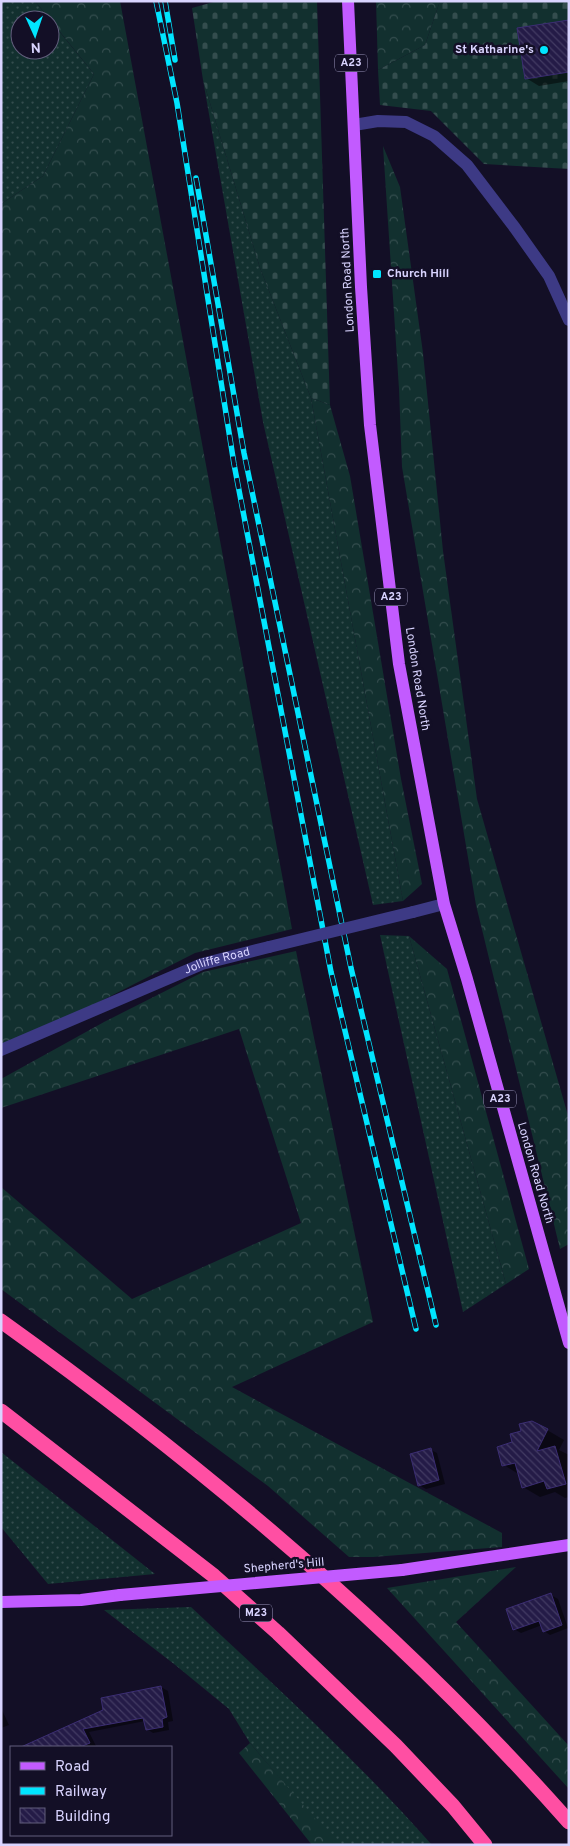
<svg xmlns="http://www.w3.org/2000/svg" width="570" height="1846" font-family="Overpass,sans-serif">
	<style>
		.grass { fill: url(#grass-dots) }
		.forest { fill: url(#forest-crowns) }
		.cemetery { fill: url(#cemetery-stones) }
		.shadow { fill: #0007 }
		.building { fill: url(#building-back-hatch); stroke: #3b2d73 }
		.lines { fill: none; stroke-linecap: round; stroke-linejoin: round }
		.minor { stroke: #3d3a85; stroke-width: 12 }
		.major { stroke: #c25bff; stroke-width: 12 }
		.highway { stroke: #ff4fa3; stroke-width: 15 }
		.rail-casing { stroke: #00e5ff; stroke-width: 5.5 }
		.rail { stroke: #130f26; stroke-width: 4; stroke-dasharray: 11; stroke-linecap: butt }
		.minor-bridge { stroke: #3d3a85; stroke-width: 12 }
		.major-bridge { stroke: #c25bff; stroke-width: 12 }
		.poi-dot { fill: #00e5ff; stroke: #130f26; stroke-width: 2 }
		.labels { text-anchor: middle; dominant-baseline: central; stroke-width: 5; stroke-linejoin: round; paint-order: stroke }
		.shield { fill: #130f26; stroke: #9e99be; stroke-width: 1 }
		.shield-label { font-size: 11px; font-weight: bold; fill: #d9d4ff }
		.poi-label { font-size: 12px; font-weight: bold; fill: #d9d4ff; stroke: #130f26; text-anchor: end }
		.street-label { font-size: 12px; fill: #d9d4ff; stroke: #130f26 }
	</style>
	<defs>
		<pattern id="grass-dots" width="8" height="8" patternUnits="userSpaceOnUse" patternTransform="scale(1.25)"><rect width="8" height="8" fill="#12302f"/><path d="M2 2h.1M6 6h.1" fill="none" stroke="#344d4e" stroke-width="1.8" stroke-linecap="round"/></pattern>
		<pattern id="forest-crowns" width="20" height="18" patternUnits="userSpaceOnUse" patternTransform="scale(1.25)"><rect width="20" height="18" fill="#12302f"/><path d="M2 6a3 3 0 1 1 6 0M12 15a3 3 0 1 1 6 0" fill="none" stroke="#344d4e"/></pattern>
		<pattern id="cemetery-stones" width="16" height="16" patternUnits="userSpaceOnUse" patternTransform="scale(1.25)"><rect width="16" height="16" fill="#12302f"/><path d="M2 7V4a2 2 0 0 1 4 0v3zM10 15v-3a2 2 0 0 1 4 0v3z" fill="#344d4e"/></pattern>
		<pattern id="building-back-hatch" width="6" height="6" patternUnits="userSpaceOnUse" patternTransform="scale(1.25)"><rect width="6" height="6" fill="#241b47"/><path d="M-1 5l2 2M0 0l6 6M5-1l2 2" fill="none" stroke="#433b63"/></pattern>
	</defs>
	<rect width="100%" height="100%" fill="#130f26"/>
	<g class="grass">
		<polygon points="1,1 35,1 50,20 20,20 20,50 50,50 50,20 94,74 43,176 1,204"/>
		<polygon points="203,80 260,268 311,398 403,901 373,905 263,422"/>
		<polygon points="380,935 409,936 506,1284 463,1312"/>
		<polygon points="1,1452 155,1574 48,1584 1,1527"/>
		<path d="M191,1607c82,77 166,153 241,238h-96l-86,-102 -21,-34 -55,-45 -70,-54z"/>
	</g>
	<g class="forest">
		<polygon points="35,1 120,1 292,929 195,953 1,1052 1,204 43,176 94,74"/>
		<polygon points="376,1 440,1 425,45 378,70"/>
		<polygon points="383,146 400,187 423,353 443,551 477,799 569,1119 569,1244 560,1249 476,905 402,467 399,389"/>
		<polygon points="311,398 330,405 350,476 401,779 422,884 403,901"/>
		<polygon points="409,936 447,969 529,1269 506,1284"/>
		<polygon points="296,951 373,1322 232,1387 502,1533 502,1547 373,1557 349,1557 268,1486 1,1289 1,1187 132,1299 301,1223 239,1029 1,1108 1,1079 104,1022 203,972"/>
		<polygon points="516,1567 456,1622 569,1746 569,1789 387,1588"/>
		<polygon points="250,1743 329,1835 336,1845 312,1845 239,1753"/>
	</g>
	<g class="cemetery">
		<polygon points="217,1 317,1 330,405 311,398 260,268 203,80 192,8"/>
		<polygon points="440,1 569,1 569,169 484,164 431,111 380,105 378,70 425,45"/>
	</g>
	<g class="shadow">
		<polygon points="569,21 569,81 539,86 526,78"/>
		<polygon points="547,1430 564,1440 559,1450 569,1455 569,1497 565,1498 555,1492 540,1497 523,1487 520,1475 504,1465"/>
		<polygon points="431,1450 437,1453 445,1484 426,1489 419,1485"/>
		<polygon points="551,1595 558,1599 568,1628 550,1635 544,1631 542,1625 521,1633 514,1629"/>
		<polygon points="161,1687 168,1691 173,1721 168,1722 169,1730 153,1733 147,1729 145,1721 89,1732 96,1746 93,1747 37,1747"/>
		<polygon points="1,1708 9,1725 1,1728"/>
	</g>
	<g class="building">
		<polygon points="569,20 569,72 525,79 517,28"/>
		<polygon points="532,1421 548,1429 537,1451 555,1446 566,1484 547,1489 544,1481 522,1488 515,1463 502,1466 497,1447 512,1442 510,1434 521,1431 519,1424"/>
		<polygon points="431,1448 439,1480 418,1486 410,1454"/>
		<polygon points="551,1593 562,1625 543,1632 539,1621 513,1630 506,1609"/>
		<polygon points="161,1686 167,1717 162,1719 163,1727 146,1730 143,1718 83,1729 90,1743 80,1747 21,1747 103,1710 101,1698"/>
	</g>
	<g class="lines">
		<g class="minor">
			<polyline points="354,125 378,121 406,122 434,136 467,165 515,228 549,276 569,320"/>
			<polyline points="413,912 444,904"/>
			<path id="s1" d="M1,1050l201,-86 67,-17"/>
		</g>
		<g class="major">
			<polyline points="348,1 361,287 370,425 399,664 444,904 467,979 569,1343"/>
			<polyline points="402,1570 569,1545"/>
			<polyline points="1,1602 81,1600 120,1595"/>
		</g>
		<g class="highway">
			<path d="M1,1321c204,146 402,313 568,501"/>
			<polyline points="1,1411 214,1576 278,1633 396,1746 453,1806 485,1845"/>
		</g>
		<defs>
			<g id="rail">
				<polyline points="156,1 177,103 234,464 331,972 416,1329"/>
				<polyline points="165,1 175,60"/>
				<polyline points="196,178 244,453 351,968 436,1325"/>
			</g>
		</defs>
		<use href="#rail" class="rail-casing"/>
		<use href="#rail" class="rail"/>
		<polyline class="minor-bridge" points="269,947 413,912"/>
		<polyline class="major-bridge" points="120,1595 402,1570"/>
	</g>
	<g class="poi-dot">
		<circle cx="544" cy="50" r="5"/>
		<rect x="372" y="269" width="10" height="10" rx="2.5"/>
	</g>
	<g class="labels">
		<g class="shield">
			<rect x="335" y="54.5" width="32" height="17" rx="4"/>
			<rect x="375" y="588.5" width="32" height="17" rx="4"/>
			<rect x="484" y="1090.5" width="32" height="17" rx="4"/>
			<rect x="240" y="1604.5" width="32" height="17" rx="4"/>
		</g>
		<g class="shield-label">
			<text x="351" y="63">A23</text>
			<text x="391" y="597">A23</text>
			<text x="500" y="1099">A23</text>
			<text x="256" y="1613">M23</text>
		</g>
		<g class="poi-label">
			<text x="534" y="50">St Katharine's</text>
			<text x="387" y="274" text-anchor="start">Church Hill</text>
		</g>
		<g class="street-label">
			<text transform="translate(348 280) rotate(-93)">London Road North</text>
			<text transform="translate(417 679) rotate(81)">London Road North</text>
			<text stroke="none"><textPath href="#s1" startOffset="234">Jolliffe Road</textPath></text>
			<text transform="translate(535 1173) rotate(74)">London Road North</text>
			<text transform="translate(284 1566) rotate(-5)">Shepherd's Hill</text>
		</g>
	</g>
	<rect width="570" height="1846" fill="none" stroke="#d9d4ff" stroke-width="5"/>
	<rect x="10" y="1746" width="162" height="90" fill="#130f26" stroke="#625e7d"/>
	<rect x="20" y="1762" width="25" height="8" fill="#c25bff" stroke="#625e7d"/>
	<text x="55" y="1771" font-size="15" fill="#d9d4ff">Road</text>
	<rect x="20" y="1787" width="25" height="8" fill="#00e5ff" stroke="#625e7d"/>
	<text x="55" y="1796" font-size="15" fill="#d9d4ff">Railway</text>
	<rect x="20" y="1808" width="25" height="15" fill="url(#building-back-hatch)" stroke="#625e7d"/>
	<text x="55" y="1821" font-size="15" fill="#d9d4ff">Building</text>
	<g transform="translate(35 35) rotate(177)"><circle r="24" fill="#130f26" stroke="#625e7d"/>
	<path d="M0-4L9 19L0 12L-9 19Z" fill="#00e5ff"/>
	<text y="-8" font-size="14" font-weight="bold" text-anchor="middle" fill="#d9d4ff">N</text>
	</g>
</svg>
